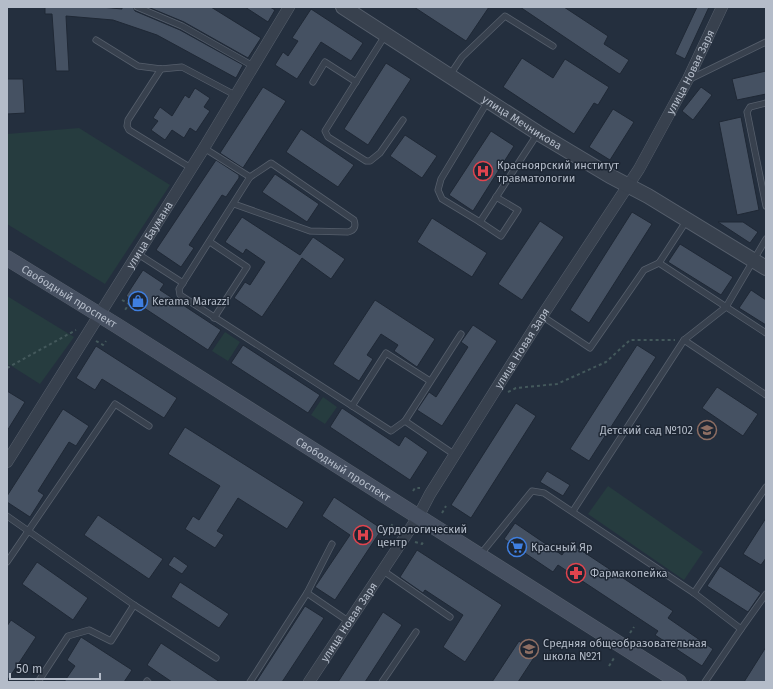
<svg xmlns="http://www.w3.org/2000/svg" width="773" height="689" font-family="'Fira Sans',sans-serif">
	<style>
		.green { fill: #263c3f }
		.building { fill: #455162; stroke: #1f2835 }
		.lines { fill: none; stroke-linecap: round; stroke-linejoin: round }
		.service-casing { stroke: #565f6c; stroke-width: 7 }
		.minor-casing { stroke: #565f6c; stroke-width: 12 }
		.tertiary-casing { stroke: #565f6c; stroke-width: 16 }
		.secondary-casing { stroke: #565f6c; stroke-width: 16 }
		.path { stroke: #44595c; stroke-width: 2; stroke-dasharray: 3 3; stroke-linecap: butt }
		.service { stroke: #38414e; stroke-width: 5.5 }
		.minor { stroke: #38414e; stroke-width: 11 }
		.tertiary { stroke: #38414e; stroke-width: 14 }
		.secondary { stroke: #465061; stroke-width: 15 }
		.labels { text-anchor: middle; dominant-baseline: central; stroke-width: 3; stroke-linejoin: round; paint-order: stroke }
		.street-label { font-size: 11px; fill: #b4bcc9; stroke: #1d2633 }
		.poi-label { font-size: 11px; fill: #b4bcc9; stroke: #1d2633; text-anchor: start }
	</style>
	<rect width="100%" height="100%" fill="#242f3e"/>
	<g class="green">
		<polygon points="79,128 170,185 105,284 7,224 7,134"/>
		<polygon points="7,296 74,337 40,384 10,365 7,365"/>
		<polygon points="225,332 240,342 228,361 212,351"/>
		<polygon points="323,397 337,407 325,424 311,415"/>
		<polygon points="608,486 703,552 684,580 588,514"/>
	</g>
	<g class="building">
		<polygon points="45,7 101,7 122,9 122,7 133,7 135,11 180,30 243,65 236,78 157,35 113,20 66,16 69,71 56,71 52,14 45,14"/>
		<polygon points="148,7 211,7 261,38 248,58 184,22"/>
		<polygon points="245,7 270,7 275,10 268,22"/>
		<polygon points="414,7 489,7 466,41"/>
		<polygon points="520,7 564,7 608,36 604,44 629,60 620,74 618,73"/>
		<polygon points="697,7 709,7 685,59 675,54"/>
		<polygon points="311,9 363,43 351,61 321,42 297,79 275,65 283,52 288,56 298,41 292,38"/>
		<polygon points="522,58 553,78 565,59 609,87 598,105 594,103 574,134 503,87"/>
		<polygon points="386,63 411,79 368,145 344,129"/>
		<polygon points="766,71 766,94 737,100 732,79"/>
		<polygon points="7,79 23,79 25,113 7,114"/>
		<polygon points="263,87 286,101 243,168 220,153"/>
		<polygon points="701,87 712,95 693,120 682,111"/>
		<polygon points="195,88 210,98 204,107 210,111 196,132 190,128 184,138 172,130 165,140 151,130 158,121 153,118 160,107 172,116 185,95 189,98"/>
		<polygon points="613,109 634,122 610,160 589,147"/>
		<polygon points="741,117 759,210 737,215 719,122"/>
		<polygon points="301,129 354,165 338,187 286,152"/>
		<polygon points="491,131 514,146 473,211 449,195"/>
		<polygon points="405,135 437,156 422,178 390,156"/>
		<polygon points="216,160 239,175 239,178 226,197 222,195 189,245 194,248 181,267 156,250"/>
		<polygon points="275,174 319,204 307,222 262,192"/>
		<polygon points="632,212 652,224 589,323 570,310"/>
		<polygon points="242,217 300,255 313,237 345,259 331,279 302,258 262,317 234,298 245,282 250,285 265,262 246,249 243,254 225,242"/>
		<polygon points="432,218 487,253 472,277 417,242"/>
		<polygon points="540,221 564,237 522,300 498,284"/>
		<polygon points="718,222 743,222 758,232 750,243"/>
		<polygon points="680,244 733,277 721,295 668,262"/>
		<polygon points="143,270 164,284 160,290 221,330 208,350 126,296"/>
		<polygon points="751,290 766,300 766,325 739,308"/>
		<polygon points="375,300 435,339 417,367 394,351 398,345 381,334 367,355 373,359 359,381 333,364"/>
		<polygon points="473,325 497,341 442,426 417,410 429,392 436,397 468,347 461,342"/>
		<polygon points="243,345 320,395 308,413 231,363"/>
		<polygon points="637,345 656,357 589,461 570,449"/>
		<polygon points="96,346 177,398 164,418 102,379 95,390 76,378"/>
		<polygon points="717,387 758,414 743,436 702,408"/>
		<polygon points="7,391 25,402 7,431"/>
		<polygon points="516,403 536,416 471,518 451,505"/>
		<polygon points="342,408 399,446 405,436 428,452 410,480 330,427"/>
		<polygon points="63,409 89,426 76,446 69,442 38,491 44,495 30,517 7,502 7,496"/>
		<polygon points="185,427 304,502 287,529 238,498 217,531 224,535 215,548 185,529 193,516 199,520 220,486 168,454"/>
		<polygon points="547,471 570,485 563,496 540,482"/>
		<polygon points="334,497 382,529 335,600 315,587 350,535 322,516"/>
		<polygon points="98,515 163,559 149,579 84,535"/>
		<polygon points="766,518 766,558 761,565 743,554"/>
		<polygon points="515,523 562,555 570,543 673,611 668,618 713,649 702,666 655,635 658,631 558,565 553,572 504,539"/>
		<polygon points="417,550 502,605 465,662 443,647 463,615 425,590 423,593 400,577"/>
		<polygon points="174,556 188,566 182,574 168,565"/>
		<polygon points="37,562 88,598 73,620 22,584"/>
		<polygon points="720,566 761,593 748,612 707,586"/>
		<polygon points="180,582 229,614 219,628 171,597"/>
		<polygon points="305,606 324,618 282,682 256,682"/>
		<polygon points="383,612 402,625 365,682 338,682"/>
		<polygon points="11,620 36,637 7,681 7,626"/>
		<polygon points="81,637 132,670 124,682 64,682 75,666 67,660"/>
		<polygon points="519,641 537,653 518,682 492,682"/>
		<polygon points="161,643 220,682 172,682 147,665"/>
		<polygon points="766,647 766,682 744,682"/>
	</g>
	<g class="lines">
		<defs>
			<g id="service">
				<polyline points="137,7 182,26 253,66"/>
				<polyline points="386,34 325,131 328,137 366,161 370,161 380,153 403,120"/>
				<polyline points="96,40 138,66 161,69 182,67 235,95"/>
				<polyline points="161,69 128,120 127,126 129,130 191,168"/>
				<polyline points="450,75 462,57 505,16 553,46"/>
				<polyline points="690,79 766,42"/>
				<polyline points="313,82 325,62 356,82"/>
				<polyline points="488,101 441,179 438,190 442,199 480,222 538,133"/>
				<polyline points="766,103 750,107 747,112 766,206"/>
				<polyline points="204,148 250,177"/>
				<path d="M234,204l76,27 38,1c7,-2 8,-6 6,-12l-83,-57 -21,14 -71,112 1,6 211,136 14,-10 50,34"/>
				<polyline points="480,222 501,236 518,210 496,197"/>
				<polyline points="210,242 247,267 214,318"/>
				<polyline points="138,254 183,283"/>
				<polyline points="659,263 766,333"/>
				<polyline points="542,316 590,348 644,270 659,263 687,220"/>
				<polyline points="684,340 766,395"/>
				<polyline points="352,406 386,353 430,381"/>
				<polyline points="405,421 461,334"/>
				<polyline points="573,511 684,340 726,307 766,239"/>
				<polyline points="7,516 134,605 216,658"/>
				<polyline points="480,555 532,491 544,493 694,593 741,629 705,682"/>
				<polyline points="7,562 115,404 149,426"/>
				<polyline points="382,570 450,617"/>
				<polyline points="307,593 348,621"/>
				<polyline points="694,593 766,487"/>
				<polyline points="741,629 766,594"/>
				<polyline points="147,681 148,682"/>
				<polyline points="38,682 68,636 89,630 111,641 134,605"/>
				<polyline points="250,682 307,593 332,544"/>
				<polyline points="382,682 416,632"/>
			</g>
			<g id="minor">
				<path id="s1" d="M7,462l197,-314 85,-141"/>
				<path id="s2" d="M309,682l109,-165 12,-23 112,-178 97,-147 49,-90 34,-72"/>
			</g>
			<g id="tertiary">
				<path id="s3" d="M343,7l195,126 72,43 38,20 118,72"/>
			</g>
			<g id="secondary">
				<path id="s4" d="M7,258l109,67 563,357"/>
			</g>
		</defs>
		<use href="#service" class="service-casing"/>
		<use href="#minor" class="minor-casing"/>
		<use href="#tertiary" class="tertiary-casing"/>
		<use href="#secondary" class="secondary-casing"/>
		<g class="path">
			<polyline points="122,300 129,304 125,310"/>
			<polyline points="96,341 103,345 106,341"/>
			<polyline points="7,368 76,330"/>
			<polyline points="508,392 516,388 557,384 606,362 630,340 675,340"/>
			<polyline points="413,491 415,488 420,488"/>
			<polyline points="442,513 446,506"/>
			<polyline points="391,527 393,523"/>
			<polyline points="415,542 422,544 423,542"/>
			<polyline points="630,633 634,627"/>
			<polyline points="609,666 614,658"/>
		</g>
		<use href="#service" class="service"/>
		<use href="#minor" class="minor"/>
		<use href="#tertiary" class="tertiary"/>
		<use href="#secondary" class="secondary"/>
	</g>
	<defs>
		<symbol id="hospital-ring" viewBox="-11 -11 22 22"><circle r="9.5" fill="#1d2633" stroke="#e0444e" stroke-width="1.5"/><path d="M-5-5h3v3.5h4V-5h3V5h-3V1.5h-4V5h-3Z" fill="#e0444e"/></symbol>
		<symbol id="shop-ring" viewBox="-11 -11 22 22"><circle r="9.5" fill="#1d2633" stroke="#3f7fe0" stroke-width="1.5"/><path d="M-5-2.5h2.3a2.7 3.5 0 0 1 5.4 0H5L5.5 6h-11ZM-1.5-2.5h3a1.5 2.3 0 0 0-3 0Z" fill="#3f7fe0"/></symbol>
		<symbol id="school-ring" viewBox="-11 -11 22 22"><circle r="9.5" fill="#1d2633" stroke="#8d6e63" stroke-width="1.5"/><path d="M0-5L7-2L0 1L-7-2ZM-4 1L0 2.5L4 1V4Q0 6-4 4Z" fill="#8d6e63"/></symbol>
		<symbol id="supermarket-ring" viewBox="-11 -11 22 22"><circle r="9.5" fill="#1d2633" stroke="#3f7fe0" stroke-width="1.5"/><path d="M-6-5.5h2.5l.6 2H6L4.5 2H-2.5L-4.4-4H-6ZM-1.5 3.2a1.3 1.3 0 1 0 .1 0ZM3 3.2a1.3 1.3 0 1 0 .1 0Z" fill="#3f7fe0"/></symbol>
		<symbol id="pharmacy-ring" viewBox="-11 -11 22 22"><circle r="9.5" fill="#1d2633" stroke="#e0444e" stroke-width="1.5"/><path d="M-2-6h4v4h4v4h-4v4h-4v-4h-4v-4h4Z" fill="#e0444e"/></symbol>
	</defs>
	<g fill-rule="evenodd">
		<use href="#hospital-ring" x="472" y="160" width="22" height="22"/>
		<use href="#shop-ring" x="127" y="290" width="22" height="22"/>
		<use href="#school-ring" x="696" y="419" width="22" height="22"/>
		<use href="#hospital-ring" x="352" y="524" width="22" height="22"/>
		<use href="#supermarket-ring" x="506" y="536" width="22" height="22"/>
		<use href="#pharmacy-ring" x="565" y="562" width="22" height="22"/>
		<use href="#school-ring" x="518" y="638" width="22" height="22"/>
	</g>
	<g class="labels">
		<g class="street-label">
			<text stroke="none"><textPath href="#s2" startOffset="720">улица Новая Заря</textPath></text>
			<text stroke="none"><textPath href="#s3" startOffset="213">улица Мечникова</textPath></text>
			<text stroke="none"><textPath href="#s1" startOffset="268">улица Баумана</textPath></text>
			<text stroke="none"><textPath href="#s4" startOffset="73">Свободный проспект</textPath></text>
			<text stroke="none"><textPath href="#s2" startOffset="396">улица Новая Заря</textPath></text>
			<text stroke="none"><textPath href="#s4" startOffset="397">Свободный проспект</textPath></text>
			<text stroke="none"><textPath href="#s2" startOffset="72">улица Новая Заря</textPath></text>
		</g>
		<g class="poi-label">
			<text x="497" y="165">Красноярский институт<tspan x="497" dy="13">травматологии</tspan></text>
			<text x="152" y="301">Kerama Marazzi</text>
			<text x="693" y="430" text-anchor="end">Детский сад №102</text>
			<text x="377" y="529">Сурдологический<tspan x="377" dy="13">центр</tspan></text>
			<text x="531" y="547">Красный Яр</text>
			<text x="590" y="573">Фармакопейка</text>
			<text x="543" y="643">Средняя общеобразовательная<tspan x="543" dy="13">школа №21</tspan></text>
		</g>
	</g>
	<rect width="773" height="689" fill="none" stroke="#b4bcc9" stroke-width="16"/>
	<path d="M10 673v6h90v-6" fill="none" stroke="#b4bcc9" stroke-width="2"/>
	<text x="16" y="673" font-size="12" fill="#b4bcc9" stroke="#1d2633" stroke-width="3" paint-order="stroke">50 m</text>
</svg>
